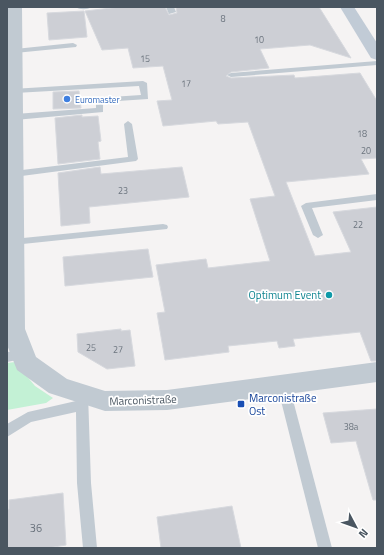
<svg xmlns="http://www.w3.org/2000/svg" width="384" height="555" font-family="'Titillium Web',sans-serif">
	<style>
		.green { fill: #c3f1d5 }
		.building { fill: #cdcfd5; stroke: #d7d9de }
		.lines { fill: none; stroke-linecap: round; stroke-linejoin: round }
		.lane { fill: #c1cad2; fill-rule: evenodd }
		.street { fill: #c1cad2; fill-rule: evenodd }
		.secondary { fill: #c1cbd6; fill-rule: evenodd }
		.shop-dot { fill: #3f7fe0; stroke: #fff; stroke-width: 1.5 }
		.culture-dot { fill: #0f9aa8; stroke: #fff; stroke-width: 1.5 }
		.transit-dot { fill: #1a4fb4; stroke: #fff; stroke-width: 1.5 }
		.labels { text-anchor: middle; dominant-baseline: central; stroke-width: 3.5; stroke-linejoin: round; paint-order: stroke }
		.number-label { font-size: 9px; fill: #6b747e }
		.far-shop-label { font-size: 9px; fill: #366cbe; stroke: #fff; text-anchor: start }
		.culture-label { font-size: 11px; fill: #0d838f; stroke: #fff; text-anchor: end }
		.transit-label { font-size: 11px; fill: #164399; stroke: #fff; text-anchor: start }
		.street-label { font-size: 11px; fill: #4a5661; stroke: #fff }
		.near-number-label { font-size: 11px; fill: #6b747e }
	</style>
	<rect width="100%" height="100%" fill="#f5f3f3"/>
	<polygon class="green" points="15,362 35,386 53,398 46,403 7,410 7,363"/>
	<g class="building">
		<polygon points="120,7 165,7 169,15 177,13 176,7 319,7 351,58 310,45 260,49 269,68 231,72 226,76 231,78 294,75 295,78 360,73 377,101 377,158 361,159 369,174 286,182 315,256 351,252 333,212 377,207 377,361 371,361 360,332 293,339 295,346 279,348 277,341 228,346 229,352 165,360 157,313 165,312 156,265 206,259 208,268 270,261 250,199 275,196 248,122 218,124 216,121 163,126 157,101 172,100 163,66 133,68 128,48 102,50 85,11"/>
		<polygon points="84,11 87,37 49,40 47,13"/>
		<polygon points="79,91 81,108 53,109 53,92"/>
		<polygon points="82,115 82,117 98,116 101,141 98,142 100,159 58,164 55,118"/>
		<polygon points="100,167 101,174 182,167 189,197 89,207 90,223 61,226 58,173"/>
		<polygon points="148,249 153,277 65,286 63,257"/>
		<polygon points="121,329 121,331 130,330 135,366 107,369 78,352 77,334"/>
		<polygon points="377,409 377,500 373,500 356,441 331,443 323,413"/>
		<polygon points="63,493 66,545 48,548 7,548 7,510 9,509 9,500"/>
		<polygon points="232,506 241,548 161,548 157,517"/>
	</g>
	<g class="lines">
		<g class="lane">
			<path d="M76,7h15c-3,3 -12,3 -15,0z"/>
			<polygon points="166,7 174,7 176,12 169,14"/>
			<polygon points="73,43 77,45 76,47 15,53 11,51 15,49"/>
			<polygon points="377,61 377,65 231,77 227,75 231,73"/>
			<polygon points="143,81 147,83 148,99 103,102 103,112 15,120 11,117 15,114 96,108 96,98 141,95 139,86 15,93 12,93 12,89"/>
			<polygon points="128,121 132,124 138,159 136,161 14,177 9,174 14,171 128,157 124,124"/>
			<polygon points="377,194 377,200 312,208 323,235 318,238 313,235 301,206 306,203"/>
			<polygon points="163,224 167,225 168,227 167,229 13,245 8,242 13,239"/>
			<polygon points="23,350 27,352 29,355 27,358 7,362 7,352"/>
			<polygon points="283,380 287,381 289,385 332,548 318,548 277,385 279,381"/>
			<polygon points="82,389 86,390 88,394 91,483 97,548 83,548 77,483 76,412 31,422 7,437 7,424 28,412 76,401 78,390"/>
		</g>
		<polygon class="street" points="8,7 22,7 25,329 36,357 67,379 105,391 167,390 377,362 377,382 167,410 105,411 49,393 17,370 7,345"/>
		<polygon class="secondary" points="340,7 354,7 377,43 377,60 371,58"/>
	</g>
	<circle class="shop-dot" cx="67" cy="99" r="4"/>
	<circle class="culture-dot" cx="329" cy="295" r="4"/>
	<rect class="transit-dot" x="237" y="400" width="8" height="8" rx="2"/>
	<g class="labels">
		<g class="number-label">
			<text x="223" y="18">8</text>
			<text x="259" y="39">10</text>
			<text x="145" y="58">15</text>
			<text x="186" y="83">17</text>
			<text x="362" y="133">18</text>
			<text x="366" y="150">20</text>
			<text x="123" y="190">23</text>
			<text x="358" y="224">22</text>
			<text x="91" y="347">25</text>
			<text x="118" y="349">27</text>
			<text x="351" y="426">38a</text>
		</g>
		<g class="far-shop-label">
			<text x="75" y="99">Euromaster</text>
		</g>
		<g class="culture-label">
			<text x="321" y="295">Optimum Event</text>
		</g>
		<g class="transit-label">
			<text x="249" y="398">Marconistraße<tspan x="249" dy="13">Ost</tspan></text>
		</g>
		<g class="street-label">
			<text transform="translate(143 400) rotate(-2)">Marconistraße</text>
		</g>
		<g class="near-number-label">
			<text x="36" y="528">36</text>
		</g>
	</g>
	<rect width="384" height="555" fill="none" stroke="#4a5661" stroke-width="16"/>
	<g transform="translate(356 527) rotate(131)" stroke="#ffffff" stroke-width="3" paint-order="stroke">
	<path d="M0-3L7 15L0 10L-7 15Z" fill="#4a5661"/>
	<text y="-6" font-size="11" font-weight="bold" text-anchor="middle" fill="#4a5661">N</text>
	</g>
</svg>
